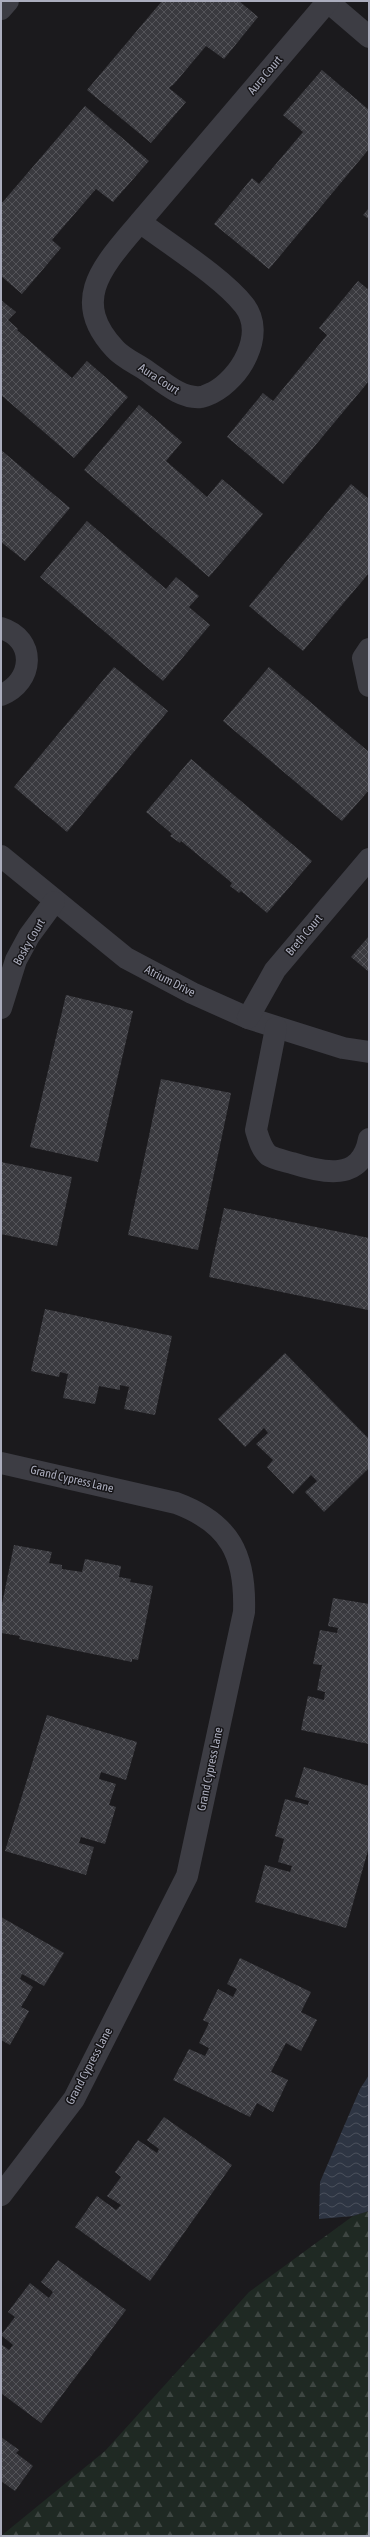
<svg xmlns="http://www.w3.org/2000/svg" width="370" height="2537" font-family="'Asap Condensed',sans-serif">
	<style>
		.forest { fill: url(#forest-firs) }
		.water { fill: url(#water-waves) }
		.building { fill: url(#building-cross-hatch) }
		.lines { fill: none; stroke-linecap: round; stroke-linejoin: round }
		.minor { stroke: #3d3d44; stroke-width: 22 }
		.labels { text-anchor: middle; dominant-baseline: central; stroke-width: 3; stroke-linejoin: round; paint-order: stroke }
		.street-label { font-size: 12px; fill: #abadbd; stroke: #161518 }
	</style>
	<defs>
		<pattern id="forest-firs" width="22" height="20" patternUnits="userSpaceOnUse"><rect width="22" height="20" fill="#1f2923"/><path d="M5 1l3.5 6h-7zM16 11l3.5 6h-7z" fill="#3d4541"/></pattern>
		<pattern id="water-waves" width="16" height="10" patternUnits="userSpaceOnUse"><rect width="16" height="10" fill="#2e3543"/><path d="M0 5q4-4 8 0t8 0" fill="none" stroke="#4a505c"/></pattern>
		<pattern id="building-cross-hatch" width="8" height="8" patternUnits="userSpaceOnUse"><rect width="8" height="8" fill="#3a3a3f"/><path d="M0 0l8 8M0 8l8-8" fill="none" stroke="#545459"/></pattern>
	</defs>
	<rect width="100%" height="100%" fill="#1b1a1d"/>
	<polygon class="forest" points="369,2211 369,2536 1,2536 105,2451 249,2292 353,2216"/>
	<polygon class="water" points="369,2075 369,2211 353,2216 319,2219 320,2182 360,2089"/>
	<g class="building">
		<polygon points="162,1 239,1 258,17 224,59 206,46 174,84 169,88 186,102 151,143 87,90"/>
		<polygon points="322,70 369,110 369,149 269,269 214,224 252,178 259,184 303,132 283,115"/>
		<polygon points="85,106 149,161 113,202 96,189 52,240 61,248 22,294 1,276 1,204"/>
		<polygon points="369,208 369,219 363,215"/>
		<polygon points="358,281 369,290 369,381 283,484 227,437 263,393 273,401 327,335 319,328"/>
		<polygon points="1,300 16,312 8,320 18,329 17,330 72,378 87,361 128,397 74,458 1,395"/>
		<polygon points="139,405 182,442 166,461 188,480 207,497 222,479 263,514 209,577 84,470"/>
		<polygon points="1,450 70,508 25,561 1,542"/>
		<polygon points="351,484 369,499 369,573 303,651 249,606"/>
		<polygon points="87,521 166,589 176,577 199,596 189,607 210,625 163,681 40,577"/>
		<polygon points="114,667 168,711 67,832 14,787"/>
		<polygon points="269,667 369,752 369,790 342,821 223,721"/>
		<polygon points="191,759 312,861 267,913 241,891 239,893 230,886 232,883 181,841 180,843 170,836 172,834 146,812"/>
		<polygon points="369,936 369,972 351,957"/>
		<polygon points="66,995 133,1011 98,1162 30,1147"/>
		<polygon points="161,1079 231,1093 198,1250 128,1235"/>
		<polygon points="1,1162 72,1177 57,1246 1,1234"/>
		<polygon points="224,1208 369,1238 368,1310 209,1277"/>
		<polygon points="45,1309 172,1336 155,1415 124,1409 129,1387 120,1385 120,1390 99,1386 95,1404 63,1398 68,1374 60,1372 59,1377 31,1371"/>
		<polygon points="285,1353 369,1439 369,1468 324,1512 305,1492 317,1481 311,1475 293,1494 267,1467 273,1460 256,1444 268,1433 264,1428 245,1447 218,1419"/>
		<polygon points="14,1545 52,1552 49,1563 62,1565 62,1569 82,1572 85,1559 121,1566 119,1577 131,1579 130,1582 153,1586 138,1660 132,1659 132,1662 19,1639 20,1636 1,1633 1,1609"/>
		<polygon points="333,1598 369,1604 369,1744 301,1730 308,1696 324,1700 325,1692 317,1690 322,1665 313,1664 320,1630 337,1633 338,1628 328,1626"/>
		<polygon points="47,1715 137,1742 126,1780 101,1772 99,1779 116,1784 109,1805 116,1807 105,1844 81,1837 79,1843 94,1847 86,1875 5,1851"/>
		<polygon points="304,1767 369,1786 369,1847 346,1928 255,1902 265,1865 290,1872 292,1866 278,1862 284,1839 275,1836 285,1799 308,1805 309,1801 295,1797"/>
		<polygon points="1,1917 64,1953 44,1986 22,1974 20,1979 33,1987 21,2007 29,2011 10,2045 1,2040"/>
		<polygon points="240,1958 311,1992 301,2012 317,2020 301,2051 286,2043 271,2072 288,2080 273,2112 257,2103 250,2117 173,2080 189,2049 205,2056 209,2048 199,2043 209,2023 203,2020 218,1989 233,1997 237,1989 227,1984"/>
		<polygon points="164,2117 232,2165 150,2281 75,2227 97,2196 116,2210 121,2205 107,2196 121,2177 115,2172 138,2140 157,2153 159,2149 147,2140"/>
		<polygon points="58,2260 126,2310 41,2423 1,2393 1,2344 9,2350 13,2345 1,2335 15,2317 8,2312 30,2283 49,2298 53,2292 41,2282"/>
		<polygon points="1,2437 19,2450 16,2453 33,2466 15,2491 1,2481"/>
	</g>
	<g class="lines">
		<g class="minor">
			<polyline points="327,1 369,37"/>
			<polyline points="1,9 8,1"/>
			<path d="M140,222c30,23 82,55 104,83 23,29 -4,74 -32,88 -3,1 -8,4 -11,4 -20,2 -38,-15 -54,-26 -10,-7 -24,-13 -32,-22 -47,-50 -10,-85 25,-127l188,-221"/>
			<path d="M1,628c36,11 33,54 0,67"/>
			<polyline points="369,649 363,658 369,686"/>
			<polyline points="1,856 126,958 192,993 248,1018 343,1048 369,1052"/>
			<polyline points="1,1008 16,960 29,936 54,902"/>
			<polyline points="248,1018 275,970 369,859"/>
			<path d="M276,1028l-20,102c3,10 5,18 12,25 6,4 17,6 24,8 31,10 69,19 77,-24"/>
			<path d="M1,1463l175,40c54,20 70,52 68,109l-57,264 -113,223 -73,96"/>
		</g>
	</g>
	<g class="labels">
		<g class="street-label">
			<text transform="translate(265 75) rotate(-50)">Aura Court</text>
			<text transform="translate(159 379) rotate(33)">Aura Court</text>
			<text transform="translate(304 935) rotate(-50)">Breth Court</text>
			<text transform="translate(29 942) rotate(-60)">Bosky Court</text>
			<text transform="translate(170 981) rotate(27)">Atrium Drive</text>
			<text transform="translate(72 1479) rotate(13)">Grand Cypress Lane</text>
			<text transform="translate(210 1769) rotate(-78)">Grand Cypress Lane</text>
			<text transform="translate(89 2066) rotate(-62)">Grand Cypress Lane</text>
		</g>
	</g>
	<rect width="370" height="2537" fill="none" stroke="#abadbd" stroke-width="4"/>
</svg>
